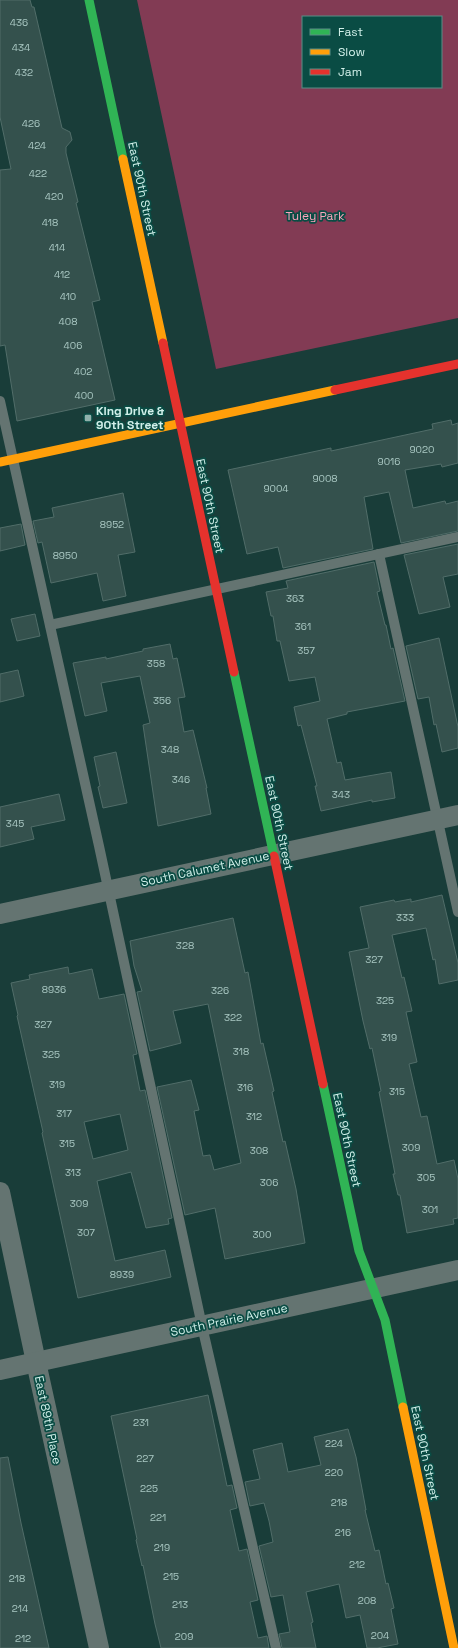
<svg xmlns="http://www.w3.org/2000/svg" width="458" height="1648" font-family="'Space Grotesk',sans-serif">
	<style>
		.green { fill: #823b54; fill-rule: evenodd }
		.building { fill: #34514d; stroke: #516d69; fill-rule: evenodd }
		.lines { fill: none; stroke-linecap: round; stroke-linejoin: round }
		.lane { stroke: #647471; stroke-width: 10 }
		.street { stroke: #647471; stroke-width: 20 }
		.fast { stroke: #30b455; stroke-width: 9 }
		.slow { stroke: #ff9f0a; stroke-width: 9 }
		.jam { stroke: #e5322d; stroke-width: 9 }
		.poi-dot { fill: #91b1ac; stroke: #0a4c44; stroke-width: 1.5 }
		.labels { text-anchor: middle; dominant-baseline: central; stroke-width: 3.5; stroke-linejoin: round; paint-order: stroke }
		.number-label { font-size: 10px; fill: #aac8c3 }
		.street-label { font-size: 12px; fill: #d2f0ea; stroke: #0a4c44 }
		.park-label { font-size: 12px; fill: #faa4bb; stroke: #0a4c44 }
		.poi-label { font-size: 12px; font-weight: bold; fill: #d2f0ea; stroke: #0a4c44; text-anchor: start }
	</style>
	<rect width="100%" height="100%" fill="#193d39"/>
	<path class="green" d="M137,0h321v318l-242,51zM303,17h138v70h-138z"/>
	<g class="building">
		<polygon points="0,0 30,0 32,7 34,7 62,128 70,132 72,140 66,147 66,153 78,202 76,203 100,300 92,302 115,400 17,421 5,345 0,346 0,170 11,169 0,117"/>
		<polygon points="451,420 452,425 458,423 458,463 442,467 441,464 405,470 413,508 445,501 446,504 458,501 458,531 401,543 389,492 364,497 373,549 283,568 278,547 247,554 228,470 331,448 331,451 433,429 432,424"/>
		<polygon points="123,493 135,552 118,555 126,596 103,601 97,573 51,583 42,542 38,543 33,521 54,517 52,508"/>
		<polygon points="21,524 25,545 0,551 0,528"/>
		<polygon points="458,544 458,574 443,577 450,607 419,614 404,555"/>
		<polygon points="374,562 380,591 377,592 385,625 386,625 391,649 393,648 405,701 347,712 347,714 327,719 337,763 341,762 345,780 391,772 395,798 372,802 372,800 321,811 315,786 317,786 301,725 298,726 294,707 320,701 315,677 289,681 280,641 277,641 273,616 271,616 266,592 288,588 286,581"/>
		<polygon points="35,614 40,636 17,641 11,619"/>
		<polygon points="439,638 458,727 458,748 442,752 436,724 434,725 429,697 418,699 406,646"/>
		<polygon points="170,644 173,659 177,658 185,697 178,698 184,732 193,730 207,788 206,788 211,814 158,826 143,725 150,723 140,676 101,683 107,711 85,716 73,663 106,657 106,659 143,651 143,649"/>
		<polygon points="18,670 24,696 0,702 0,674"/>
		<polygon points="116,752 127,803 103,808 98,787 100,786 94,757"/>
		<polygon points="59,794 65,820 31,827 34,839 0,847 0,807"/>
		<polygon points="442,895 458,963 458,980 439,984 435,959 433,960 426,928 392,935 402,978 404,977 412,1011 406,1012 417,1062 409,1064 421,1117 427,1116 437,1164 454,1160 458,1179 458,1218 453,1219 454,1224 407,1233 400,1195 398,1195 393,1174 395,1174 379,1092 381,1091 372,1048 370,1049 363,1021 349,952 369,948 360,907 394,900 395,902 411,899 411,902"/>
		<polygon points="233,918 245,973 248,972 261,1044 263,1043 274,1091 272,1092 283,1142 285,1141 296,1189 305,1243 225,1259 215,1208 185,1215 157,1087 191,1080 199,1110 194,1111 203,1156 210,1155 214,1170 241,1163 208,1004 173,1011 181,1043 150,1051 137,992 142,991 134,966 130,941"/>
		<path d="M68,967l1,7 23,-5 7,30 25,-5 13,60 -4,1 7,36 5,-1 27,128 -4,1 1,5 -23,4 -15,-56 -34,9 18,80 50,-11 6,27 -93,21 -36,-165 1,-1 -26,-116 1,-1 -7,-32 19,-4 -1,-4zM120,1114l8,36 -35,9 -9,-37z"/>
		<polygon points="208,1395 227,1486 232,1485 237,1508 230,1510 239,1551 247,1549 258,1600 250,1602 258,1638 267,1636 269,1648 161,1648 155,1624 143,1565 142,1566 136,1540 137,1539 111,1416"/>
		<polygon points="348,1429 356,1457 366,1510 365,1510 375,1551 379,1550 386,1584 388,1583 394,1608 391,1609 398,1644 377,1648 367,1648 360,1615 346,1618 339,1584 306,1592 313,1622 311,1623 316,1648 282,1648 279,1634 290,1632 283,1595 271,1597 259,1546 273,1542 269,1521 264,1503 250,1506 245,1482 260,1479 253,1450 282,1443 288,1472 321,1465 314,1437"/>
		<polygon points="8,1457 21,1523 49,1648 0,1648 0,1458"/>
	</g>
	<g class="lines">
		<g class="lane">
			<polyline points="0,401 99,846 202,1326 276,1648"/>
			<polyline points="379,554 458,912"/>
			<polyline points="50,625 458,537"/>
		</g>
		<g class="street">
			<polyline points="0,914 458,815"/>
			<polyline points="0,1192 36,1362 99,1648"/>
			<polyline points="0,1370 458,1270"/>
		</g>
		<g class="fast">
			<polyline points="89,0 123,159"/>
			<polyline points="234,672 274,856"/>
			<polyline points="323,1084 359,1251 385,1320 403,1407"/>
		</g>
		<g class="slow">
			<polyline points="123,159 163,343"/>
			<polyline points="0,462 335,390"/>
			<polyline points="403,1407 454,1648"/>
		</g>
		<g class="jam">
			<polyline points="163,343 234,672"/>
			<polyline points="335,390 458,364"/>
			<polyline points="274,856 323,1084"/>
		</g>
	</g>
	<rect class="poi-dot" x="84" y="414" width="8" height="8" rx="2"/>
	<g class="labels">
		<g class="number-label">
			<text x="19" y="22">436</text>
			<text x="21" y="47">434</text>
			<text x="24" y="72">432</text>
			<text x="31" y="123">426</text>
			<text x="37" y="145">424</text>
			<text x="38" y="173">422</text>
			<text x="54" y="196">420</text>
			<text x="50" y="222">418</text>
			<text x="57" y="247">414</text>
			<text x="62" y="274">412</text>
			<text x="68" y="296">410</text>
			<text x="68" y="321">408</text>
			<text x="73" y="345">406</text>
			<text x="83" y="371">402</text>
			<text x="84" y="395">400</text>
			<text x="422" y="449">9020</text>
			<text x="389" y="461">9016</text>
			<text x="325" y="478">9008</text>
			<text x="276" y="488">9004</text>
			<text x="112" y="524">8952</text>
			<text x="65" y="555">8950</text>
			<text x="295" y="598">363</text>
			<text x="303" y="626">361</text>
			<text x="306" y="650">357</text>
			<text x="156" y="663">358</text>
			<text x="162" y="700">356</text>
			<text x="170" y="749">348</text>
			<text x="181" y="779">346</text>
			<text x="341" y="794">343</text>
			<text x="15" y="823">345</text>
			<text x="405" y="917">333</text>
			<text x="185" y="945">328</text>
			<text x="374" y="959">327</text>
			<text x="54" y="989">8936</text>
			<text x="220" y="990">326</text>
			<text x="385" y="1000">325</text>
			<text x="233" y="1017">322</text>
			<text x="43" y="1024">327</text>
			<text x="389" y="1037">319</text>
			<text x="241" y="1051">318</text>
			<text x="51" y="1054">325</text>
			<text x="57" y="1084">319</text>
			<text x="245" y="1087">316</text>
			<text x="397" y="1091">315</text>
			<text x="64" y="1113">317</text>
			<text x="254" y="1116">312</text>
			<text x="67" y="1143">315</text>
			<text x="411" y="1147">309</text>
			<text x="259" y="1150">308</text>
			<text x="73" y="1172">313</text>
			<text x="426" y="1177">305</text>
			<text x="269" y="1182">306</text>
			<text x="79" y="1203">309</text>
			<text x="430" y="1209">301</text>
			<text x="86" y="1232">307</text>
			<text x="262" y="1234">300</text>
			<text x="122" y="1274">8939</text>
			<text x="141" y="1422">231</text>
			<text x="334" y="1443">224</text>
			<text x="145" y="1458">227</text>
			<text x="334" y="1472">220</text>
			<text x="149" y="1488">225</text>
			<text x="339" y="1502">218</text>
			<text x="158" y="1517">221</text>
			<text x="343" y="1532">216</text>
			<text x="162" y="1547">219</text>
			<text x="357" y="1564">212</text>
			<text x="171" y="1576">215</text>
			<text x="17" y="1578">218</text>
			<text x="367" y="1600">208</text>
			<text x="180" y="1604">213</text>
			<text x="20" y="1608">214</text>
			<text x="380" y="1635">204</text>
			<text x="184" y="1636">209</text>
			<text x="23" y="1638">212</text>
		</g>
		<g class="street-label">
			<text transform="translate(142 189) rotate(78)">East 90th Street</text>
			<text transform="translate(210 506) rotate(78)">East 90th Street</text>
			<text transform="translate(279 823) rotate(78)">East 90th Street</text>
			<text transform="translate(205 869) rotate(-12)">South Calumet Avenue</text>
			<text transform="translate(347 1140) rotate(78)">East 90th Street</text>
			<text transform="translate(229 1320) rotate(-12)">South Prairie Avenue</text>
			<text transform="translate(48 1420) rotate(78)">East 89th Place</text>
			<text transform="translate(425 1453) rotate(78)">East 90th Street</text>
		</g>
		<g class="park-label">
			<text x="315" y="216">Tuley Park</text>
		</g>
		<g class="poi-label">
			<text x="96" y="411">King Drive &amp;<tspan x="96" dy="14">90th Street</tspan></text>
		</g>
	</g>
	<rect x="302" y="16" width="140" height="72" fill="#0a4c44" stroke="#5a8e86"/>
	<rect x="310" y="29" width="20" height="6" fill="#30b455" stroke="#5a8e86"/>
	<text x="338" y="36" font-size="12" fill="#d2f0ea">Fast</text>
	<rect x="310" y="49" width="20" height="6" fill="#ff9f0a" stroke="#5a8e86"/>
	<text x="338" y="56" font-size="12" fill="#d2f0ea">Slow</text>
	<rect x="310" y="69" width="20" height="6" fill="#e5322d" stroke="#5a8e86"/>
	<text x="338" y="76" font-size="12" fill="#d2f0ea">Jam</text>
</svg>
